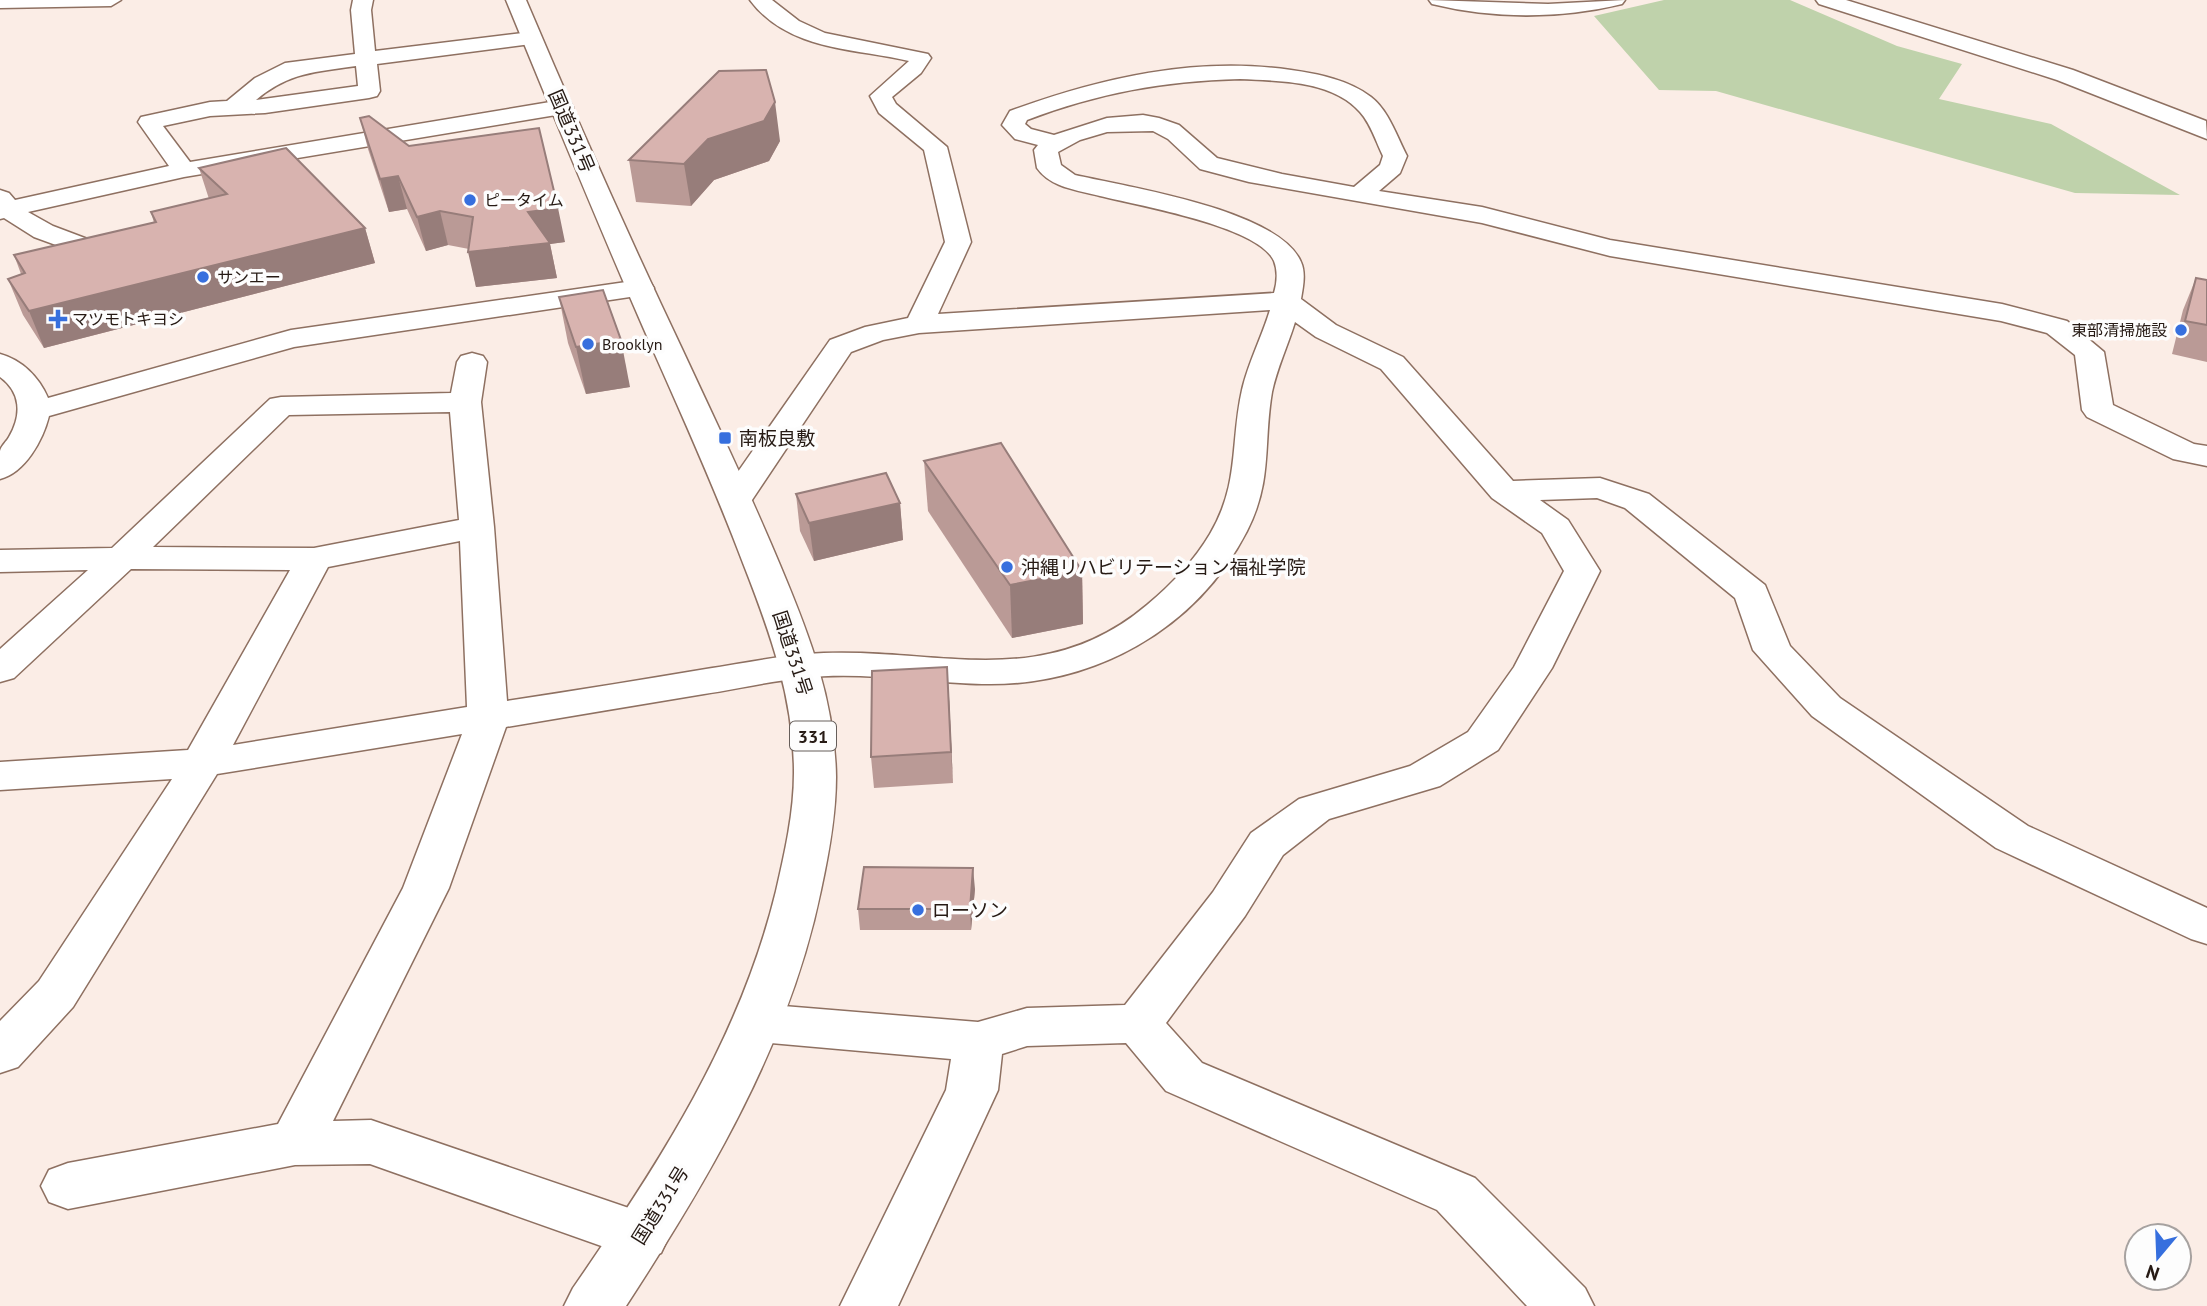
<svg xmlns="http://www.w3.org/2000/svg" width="2207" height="1306" font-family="'PT Sans','Noto Sans JP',sans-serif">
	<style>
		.green { fill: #bfd2ab }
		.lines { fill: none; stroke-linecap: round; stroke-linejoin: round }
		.minor-casing { stroke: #8e7061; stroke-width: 3 }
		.highway-casing { stroke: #8e7061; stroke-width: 3 }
		.minor { fill: #fff; fill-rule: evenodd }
		.highway { fill: #fff; fill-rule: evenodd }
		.wall { fill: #ba9a96 }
		.shaded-wall { fill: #977d7a }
		.building { fill: #d8b3af; stroke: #977d7a; stroke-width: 2 }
		.poi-dot { fill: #366fde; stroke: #fdfdfd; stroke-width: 2.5 }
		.labels { text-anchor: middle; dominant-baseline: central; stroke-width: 7; stroke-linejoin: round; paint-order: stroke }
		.far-poi-label { font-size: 16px; fill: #261a14; stroke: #fdfdfd; text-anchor: start }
		.shield { fill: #fdfdfd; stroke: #665e5a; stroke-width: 2 }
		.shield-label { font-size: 18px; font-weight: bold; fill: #261a14 }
		.street-label { font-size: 19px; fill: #261a14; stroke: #fdfdfd }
		.poi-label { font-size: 19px; fill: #261a14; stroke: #fdfdfd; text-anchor: start }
	</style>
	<rect width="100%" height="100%" fill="#fbede6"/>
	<polygon class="green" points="1664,0 1790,0 1897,46 1962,64 1939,99 2051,124 2180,195 2075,193 1716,91 1659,90 1594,16"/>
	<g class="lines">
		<defs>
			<g id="minor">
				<polygon points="0,0 121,0 111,6 0,8"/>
				<path d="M353,0h20l-2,10 4,41 156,-19 7,2 3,4 -3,4 -7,2 -154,20 3,27 -3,5 -8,2 -104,15 -55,3 -47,10 27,36 372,-62 8,2 3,5 -3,5 -8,2 -378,63 -156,35 25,14 53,20 4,6 -4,6 -9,2 -63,-23 -30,-19 -4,1v-29l9,3 6,7 154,-34 -31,-44 3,-5 69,-15 17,-1 28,-23 30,-15 70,-9 -4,-44zM356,66l2,20 -102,14c33,-28 60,-28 100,-34z"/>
				<path d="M750,0h22l27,21 26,12 103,21 3,4 -10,15 -29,24 4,7 51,43 24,95 -33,72 336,-21c3,-10 4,-22 0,-32 -15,-35 -138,-56 -174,-65 -22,-6 -49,-8 -63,-28l-3,-18 4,-5 -23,-6 -13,-14 8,-14c90,-33 185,-55 281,-41 28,4 58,10 80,27 18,14 26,40 36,59l-7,17 -21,18 103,16 128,33 392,64 65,17 37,31 9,53 81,39 13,2v20l-34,-7 -86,-42 -5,-7 -7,-55 -28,-22 -46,-12 -391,-65 -128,-33 -233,-41 -49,-13 -32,-30 -15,-8 -46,1 -27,8 -22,12 3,13 14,10c53,12 204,35 226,87 5,11 2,25 0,37l35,26 67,32 110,124 87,-3 49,16 116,91 25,61 50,52 188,128 179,82v36l-16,-5 -195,-91 -184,-132 -59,-66 -18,-52 -110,-90 -28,-10 -57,2 28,20 32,51 -48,97 -54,82 -58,36 -111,33 -46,36 -38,61 -79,107 36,40 273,115 110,110 9,18h-67l-90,-96 -271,-119 -40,-48 -99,3 -25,8 -4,36 -100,216h-58l106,-216 5,-31 -192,-17 -17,-6 -8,-13 8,-13 17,-6 219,18 49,-14 98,-3 88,-113 38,-59 48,-34 111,-33 58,-34 46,-65 50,-96 -22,-38 -50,-35 -111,-129 -65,-32 -21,-15c-7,23 -18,46 -23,70 -9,52 1,88 -25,139 -51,99 -154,156 -265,153 -60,-1 -119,-13 -179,-6 -33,3 -66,11 -99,16 -66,11 -132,22 -198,33l-57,161 -116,233 38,-1 290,99 8,17 -8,17 -20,7 -271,-96 -75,1 -227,44 -19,-7 -8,-16 8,-16 19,-7 210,-39 125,-236 59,-154 -245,40 -144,233 -55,60 -18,6v-52l39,-40 133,-202 -172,11v-28l188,-12 102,-180 -159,-1 -117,109 -14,4v-33l88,-79 -88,2v-22l112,-2 158,-149 11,-2 170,-4 6,-31 4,-6 11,-3 11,3 4,6 -6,40 13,125 13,174c66,-10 133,-21 199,-32 33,-5 66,-12 100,-15 125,-10 233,42 341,-49 24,-20 47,-44 63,-71 30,-51 20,-91 32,-144 6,-27 20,-53 28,-80l-351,23 -36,7 -32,12 -103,154 -12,3 -12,-3 -5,-7 111,-159 35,-13 43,-9 37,-76 -21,-92 -45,-37 -9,-17 39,-35c-55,-13 -121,-10 -159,-61zM1240,79c38,2 92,1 120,33 11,12 16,30 23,44l-3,9 -26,22 -72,-13 -65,-16 -38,-33 -20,-7 -16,-3 -36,3 -53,17 -23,-6 -6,-5 2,-4c72,-27 135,-39 213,-41zM450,412l9,108 -145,28 -161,-1 136,-132zM460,541l7,166 -234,38 95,-178z"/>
				<path d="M1429,0l119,4 77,-4 -3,4c-62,15 -128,15 -190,0z"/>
				<polygon points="1816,0 1846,0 2073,70 2206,121 2207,139 2057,80 1819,4"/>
				<path d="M640,280l10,2 4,6 -4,6 -356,53 -245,69c-6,24 -24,57 -49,63 0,-9 0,-20 0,-28 1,-5 7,-10 9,-14 13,-22 12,-45 -9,-60v-23c22,6 39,23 48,44l243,-68z"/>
			</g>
			<path id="highway" d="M506,0h20c50,118 102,235 157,351 33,71 67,142 97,214 29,69 55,136 56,212 0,38 -7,76 -15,113 -31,152 -111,287 -195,416h-62l9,-18c86,-124 167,-249 203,-397 9,-39 18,-79 18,-118 0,-75 -24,-141 -51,-210 -27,-72 -59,-143 -90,-213 -51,-116 -99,-233 -147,-350z"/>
		</defs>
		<use href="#minor" class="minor-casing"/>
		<use href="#highway" class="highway-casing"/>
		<use href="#minor" class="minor"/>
		<use href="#highway" class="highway"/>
	</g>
	<g class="wall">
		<polygon points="360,118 565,242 550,244 557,278 476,287 469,249 448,245 426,251 407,209 389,212 368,149"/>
		<polygon points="780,141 769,161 714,180 691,206 636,202 629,160"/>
		<polygon points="199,168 365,228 375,263 44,348 23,315 8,279 21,274 14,255 154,223 151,212 209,199"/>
		<polygon points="2196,278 2207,280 2207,362 2172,354 2183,310"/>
		<polygon points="559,297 630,387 586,394 568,343"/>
		<polygon points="924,461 1082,571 1083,624 1012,638 928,511"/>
		<polygon points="796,494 900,503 903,540 814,561 800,531"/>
		<polygon points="949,697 953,783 874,788 871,757"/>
		<polygon points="975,889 971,930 860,930 858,909"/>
	</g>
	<g class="shaded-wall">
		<polygon points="775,102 780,141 769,161 714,180 691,206 684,164 708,139"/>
		<polygon points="398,176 407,209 389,212 380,179"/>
		<polygon points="558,208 565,242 550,244 557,278 476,287 468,252 528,212"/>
		<polygon points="440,211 448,245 426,251 417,217"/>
		<polygon points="365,228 375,263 44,348 29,311"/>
		<polygon points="621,340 630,387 586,394 576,347"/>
		<polygon points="900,503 903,540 814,561 809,523"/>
		<polygon points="1082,571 1083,624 1012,638 1010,585"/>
		<polygon points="947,667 949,697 953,783 951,752"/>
		<polygon points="973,868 975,889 971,930 970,909"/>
	</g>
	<g class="building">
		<polygon points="766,70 775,102 764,121 708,139 684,164 629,160 719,71"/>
		<polygon points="369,116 409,146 539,128 558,208 528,212 550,243 468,252 473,217 440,211 417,217 398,176 380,179 360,118"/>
		<polygon points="286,148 365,228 29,311 8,279 25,273 14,255 156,222 151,212 227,194 199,168"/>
		<polygon points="2196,278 2207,280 2207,325 2185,321"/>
		<polygon points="603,290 621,340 576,347 559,297"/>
		<polygon points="1001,443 1082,571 1010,585 924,461"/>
		<polygon points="886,473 900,503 809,523 796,494"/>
		<polygon points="947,667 951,752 871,757 872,671"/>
		<polygon points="864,867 973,868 970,909 858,909"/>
	</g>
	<g class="poi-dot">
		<circle cx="470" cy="200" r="7"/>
		<circle cx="203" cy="277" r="7"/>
		<path d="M54.5 308.5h7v7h7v7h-7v7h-7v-7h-7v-7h7z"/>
		<circle cx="2181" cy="330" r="7"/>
		<circle cx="588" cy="344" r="7"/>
		<rect x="718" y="431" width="14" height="14" rx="3.5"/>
		<circle cx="1007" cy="567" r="7"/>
		<circle cx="918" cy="910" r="7"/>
	</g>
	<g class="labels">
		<g class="far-poi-label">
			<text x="484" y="200">ピータイム</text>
			<text x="217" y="277">サンエー</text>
			<text x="72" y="319">マツモトキヨシ</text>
			<text x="2167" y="330" text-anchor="end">東部清掃施設</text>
			<text x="602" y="344">Brooklyn</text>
		</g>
		<rect class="shield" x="790" y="721.5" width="46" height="29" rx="5"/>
		<g class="shield-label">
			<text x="813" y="736">331</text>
		</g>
		<g class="street-label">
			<text transform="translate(572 131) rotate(67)">国道331号</text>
			<text transform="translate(793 653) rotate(72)">国道331号</text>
			<text transform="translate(660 1205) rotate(-58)">国道331号</text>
		</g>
		<g class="poi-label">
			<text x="739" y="438">南板良敷</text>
			<text x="1021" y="567">沖縄リハビリテーション福祉学院</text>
			<text x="932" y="910">ローソン</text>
		</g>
	</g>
	<g transform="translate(2158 1257) rotate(199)"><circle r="33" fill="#fdfdfd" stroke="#a7a2a0" stroke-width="2"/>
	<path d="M0-5L12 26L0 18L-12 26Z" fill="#366fde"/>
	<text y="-10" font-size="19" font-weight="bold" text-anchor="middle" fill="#261a14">N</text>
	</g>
</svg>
